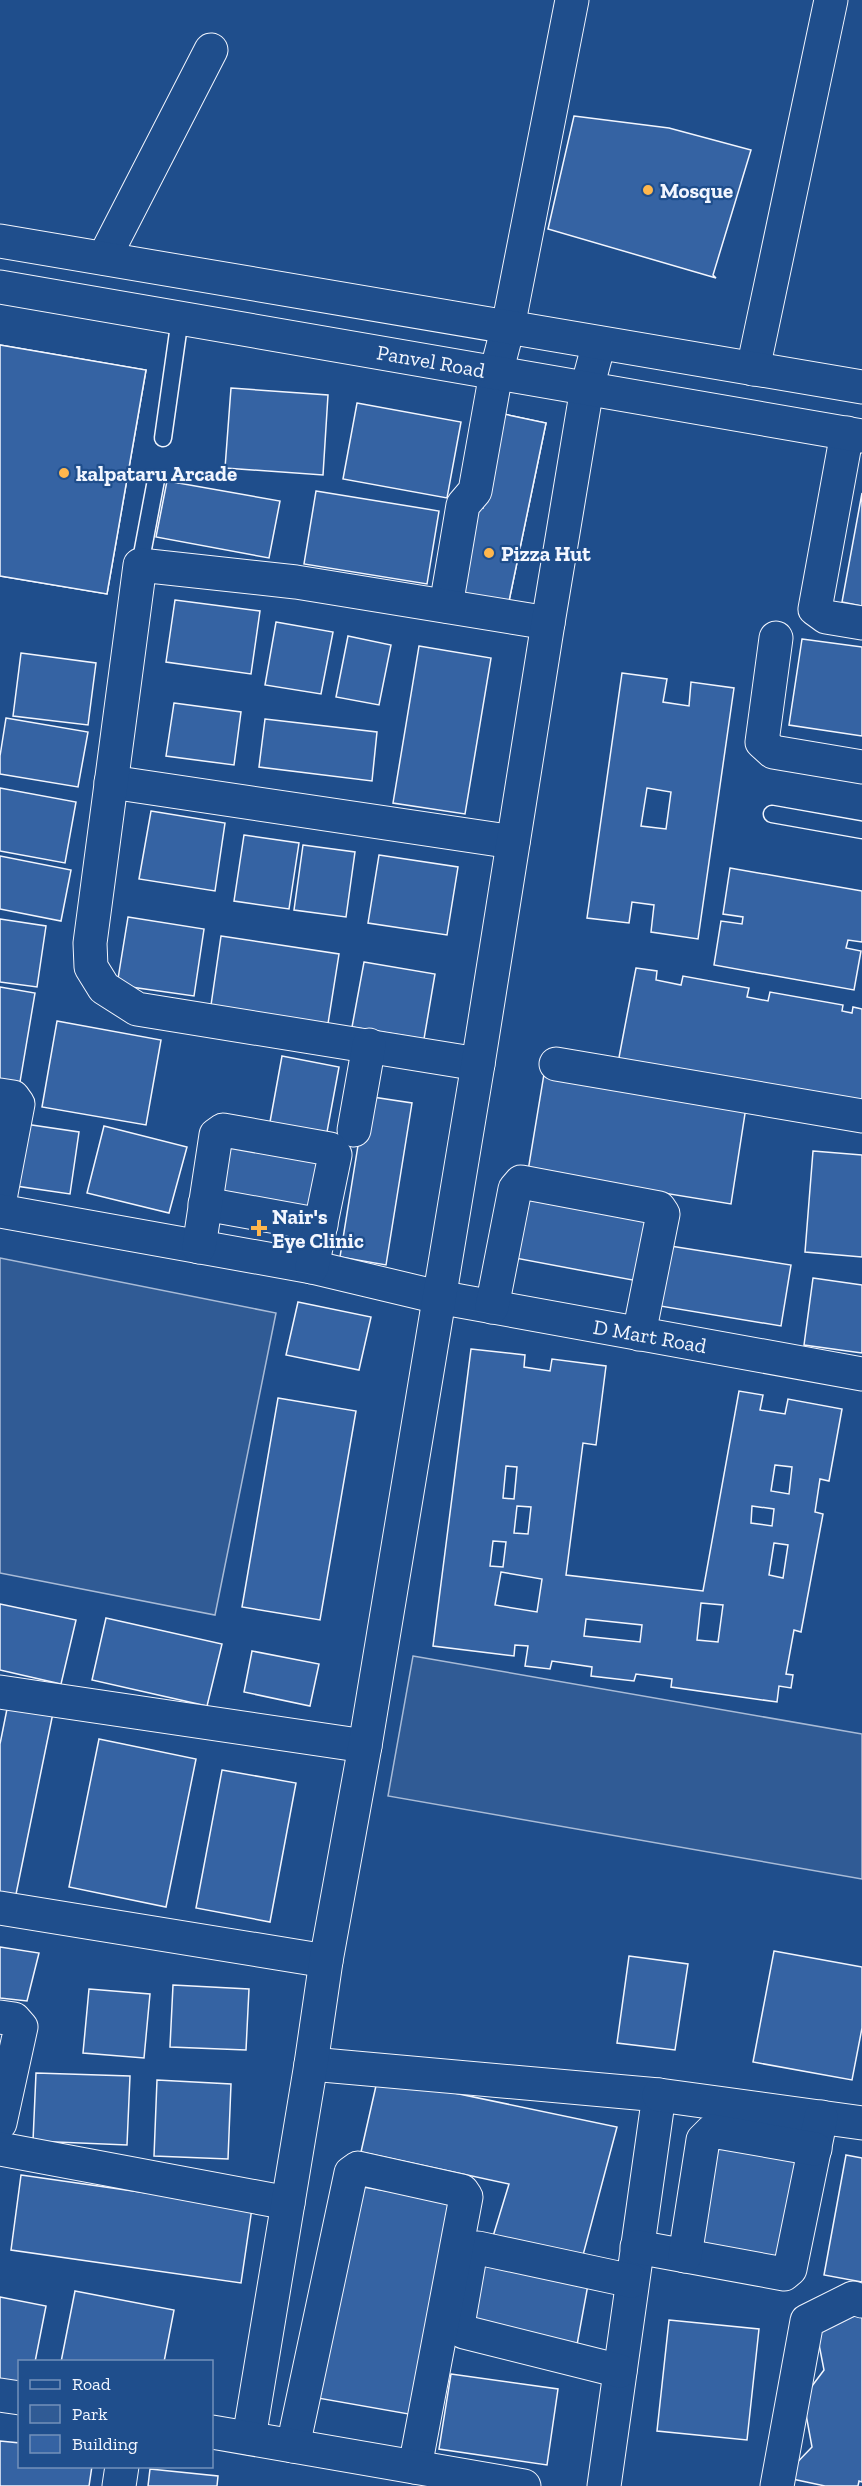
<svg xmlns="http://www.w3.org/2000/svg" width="862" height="2486" font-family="'Zilla Slab',serif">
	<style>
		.green { fill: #305b95; stroke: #a8bbd7; stroke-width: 1.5 }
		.building { fill: #3563a3; stroke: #f2f6ff; stroke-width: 1.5; fill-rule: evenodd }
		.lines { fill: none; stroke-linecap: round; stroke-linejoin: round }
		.service-casing { stroke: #f2f6ff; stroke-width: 19 }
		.minor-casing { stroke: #f2f6ff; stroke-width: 35 }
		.tertiary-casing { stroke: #f2f6ff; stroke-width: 35 }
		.service { stroke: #1f4e8c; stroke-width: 16 }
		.minor { stroke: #1f4e8c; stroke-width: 33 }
		.tertiary { stroke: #1f4e8c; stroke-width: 33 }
		.poi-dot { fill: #ffb74d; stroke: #1f4e8c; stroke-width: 2 }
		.labels { text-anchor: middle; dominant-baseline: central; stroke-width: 4.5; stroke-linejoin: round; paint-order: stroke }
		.poi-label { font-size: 21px; font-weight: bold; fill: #f2f6ff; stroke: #1f4e8c; text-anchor: start }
		.street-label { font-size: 21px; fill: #f2f6ff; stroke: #1f4e8c }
	</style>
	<rect width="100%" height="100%" fill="#1f4e8c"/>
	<g class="green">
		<polygon points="0,1258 276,1313 215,1615 0,1573"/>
		<polygon points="413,1656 862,1734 862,1879 388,1796"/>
	</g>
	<g class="building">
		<polygon points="574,116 669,128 751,150 713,275 716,278 548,229"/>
		<polygon points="0,345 146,370 107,594 0,576"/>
		<polygon points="0,345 146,370 107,594 0,576"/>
		<polygon points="231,388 328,395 323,475 225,468"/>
		<polygon points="357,403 461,422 447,498 343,479"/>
		<polygon points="499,413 546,423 508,606 450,598 469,505 483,508"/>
		<polygon points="499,413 546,423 508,606 450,598 469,505 483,508"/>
		<polygon points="167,481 280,501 269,558 156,537"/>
		<polygon points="316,491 439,511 427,584 304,564"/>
		<polygon points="862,493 862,606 842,602"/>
		<polygon points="175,600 260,611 251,674 166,662"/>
		<polygon points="276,622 333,632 321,694 265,685"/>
		<polygon points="348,636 391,645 379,705 336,697"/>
		<polygon points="802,639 862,647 862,736 789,725"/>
		<polygon points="419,646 491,658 465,814 393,803"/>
		<polygon points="21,653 96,663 88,725 13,716"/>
		<path d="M622,673l45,6 -4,23 26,4 2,-24 43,6 -36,251 -47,-7 3,-27 -22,-3 -3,21 -42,-5zM647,788l24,4 -5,37 -25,-3z"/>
		<polygon points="174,703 241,712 234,765 166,756"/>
		<polygon points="6,718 88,732 78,787 0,774 0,756"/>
		<polygon points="265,719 377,732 372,781 259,767"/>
		<polygon points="0,788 76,802 65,863 0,851"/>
		<polygon points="151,811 225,823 215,891 139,879"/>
		<polygon points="244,835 299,843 289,909 234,901"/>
		<polygon points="303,845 355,852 346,917 294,910"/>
		<polygon points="379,855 458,867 447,935 368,923"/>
		<polygon points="0,856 71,870 61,921 0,909"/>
		<polygon points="730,868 862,891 862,942 848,940 846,948 861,951 854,990 714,965 721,921 742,924 743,917 723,914"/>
		<polygon points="128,917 204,929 194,996 117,985"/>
		<polygon points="0,919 46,926 37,987 0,982"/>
		<polygon points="221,936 339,954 327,1030 210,1012"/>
		<polygon points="364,962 435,974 424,1039 352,1027"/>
		<polygon points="636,968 657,971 656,980 681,985 683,976 749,988 747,997 768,1001 770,992 843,1005 842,1011 852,1013 853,1007 862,1009 862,1113 617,1068"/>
		<polygon points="0,987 35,993 20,1082 0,1079"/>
		<polygon points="57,1021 161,1040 146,1125 42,1107"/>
		<polygon points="282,1056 339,1067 325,1143 268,1133"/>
		<polygon points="544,1074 746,1107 731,1204 528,1171"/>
		<polygon points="366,1096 412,1103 386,1265 340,1257"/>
		<polygon points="25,1124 79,1132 70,1194 16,1186"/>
		<polygon points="104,1126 187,1147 169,1213 87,1193"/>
		<polygon points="221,1139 328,1158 316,1219 215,1201"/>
		<polygon points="813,1151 862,1155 862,1257 805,1252"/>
		<polygon points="527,1190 657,1214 643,1282 515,1258"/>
		<polygon points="664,1245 791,1265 781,1326 654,1305"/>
		<polygon points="813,1278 862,1285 862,1353 804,1345"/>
		<polygon points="298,1302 371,1317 359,1370 286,1355"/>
		<path d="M471,1349l54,6 -1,12 26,4 2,-12 54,7 -10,79 -13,-2 -17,132 137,16 36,-200 24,4 -3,15 25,4 3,-15 54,10 -13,72 -9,-2 -5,33 8,2 -22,118 -7,-2 -8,44 7,1 -2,13 -12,-2 -2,16 -106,-15 1,-8 -36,-5 -2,7 -43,-5 1,-9 -40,-6 -2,8 -25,-3 3,-20 -13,-1 -1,11 -81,-10zM775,1465l17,2 -3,27 -18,-3zM506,1466l11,1 -3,32 -11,-1zM517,1506l14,1 -3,27 -14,-1zM752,1506l22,3 -2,17 -21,-3zM493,1541l13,1 -3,25 -13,-1zM774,1543l14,2 -5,33 -14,-3zM501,1572l41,7 -5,33 -42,-7zM701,1603l22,2 -5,37 -21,-2zM586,1619l56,6 -2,17 -56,-6z"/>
		<polygon points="278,1398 356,1411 320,1620 242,1607"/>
		<polygon points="0,1604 76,1620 61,1684 0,1670"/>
		<polygon points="106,1618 222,1644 207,1706 92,1680"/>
		<polygon points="252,1651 319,1664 310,1706 244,1692"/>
		<polygon points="9,1699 54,1708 14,1904 0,1901 0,1744"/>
		<polygon points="99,1739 196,1759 166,1907 69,1887"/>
		<polygon points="222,1770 296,1783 270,1922 196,1908"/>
		<polygon points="0,1947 39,1953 27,2001 0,1998"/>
		<polygon points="774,1951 862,1967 862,2028 852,2080 753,2062"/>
		<polygon points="629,1956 688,1964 675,2050 617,2043"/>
		<polygon points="173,1985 249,1989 246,2050 170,2047"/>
		<polygon points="89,1989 150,1994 144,2058 83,2053"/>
		<polygon points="36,2073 130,2076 127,2145 33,2141"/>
		<polygon points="378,2077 617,2127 582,2259 491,2243 509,2184 361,2152"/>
		<polygon points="157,2080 231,2084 228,2159 154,2156"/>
		<polygon points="713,2139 799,2151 781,2268 693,2252"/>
		<polygon points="846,2155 862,2158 862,2282 824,2275"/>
		<polygon points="21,2175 252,2208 241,2283 11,2250"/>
		<polygon points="357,2186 454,2202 414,2415 312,2397"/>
		<polygon points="479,2259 589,2279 577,2345 466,2327"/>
		<polygon points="75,2291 174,2310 164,2362 61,2362"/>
		<polygon points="0,2297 46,2306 35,2362 20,2362 20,2383 0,2379"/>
		<polygon points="862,2307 862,2482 859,2481 858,2486 825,2486 783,2477 812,2447 803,2398 824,2370 816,2329"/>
		<polygon points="669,2320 759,2329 747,2440 657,2431"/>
		<polygon points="451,2374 558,2389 547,2465 439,2449"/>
		<polygon points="0,2441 20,2443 20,2466 92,2466 89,2486 0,2486"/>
		<polygon points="150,2469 218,2476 217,2486 148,2486"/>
	</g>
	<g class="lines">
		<defs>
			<g id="service">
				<polyline points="163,438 180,318"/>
				<polyline points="140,565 156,480"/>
				<polyline points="772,814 862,830"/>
			</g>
			<g id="minor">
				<polyline points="104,258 211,50"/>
				<polyline points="753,369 831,0"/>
				<polyline points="847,433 815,609 826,617 862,623"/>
				<polyline points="446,606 463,505 475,491 496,373 508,327 572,0"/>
				<polyline points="776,638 762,742 773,752 862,767"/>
				<polyline points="111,782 513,842"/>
				<polyline points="478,1064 137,1009 104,988 91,967 90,943 140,565 296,582 548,623"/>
				<polyline points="556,1064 862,1116"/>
				<polyline points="0,1095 13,1097 18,1104 0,1199"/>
				<polyline points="354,1130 369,1045"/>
				<polyline points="205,1204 321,1225"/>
				<polyline points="0,1211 312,1267 438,1297 862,1374"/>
				<polyline points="199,1247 216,1135 223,1130 330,1149 335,1155 312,1267"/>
				<polyline points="492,1307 515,1189 521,1182 659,1208 663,1214 639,1334"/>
				<polyline points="0,1692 365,1746"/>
				<polyline points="0,1908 326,1961"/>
				<polyline points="0,2017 14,2019 21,2027 0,2123"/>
				<polyline points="311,2064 659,2095 604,2486"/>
				<polyline points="659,2095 862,2123"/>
				<polyline points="0,2149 288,2203"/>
				<polyline points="637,2247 784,2274 790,2269 821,2117"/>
				<polyline points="685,2256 703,2140 712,2131 815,2149"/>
				<polyline points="620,2371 464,2332 458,2325 470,2256 478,2248 632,2281"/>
				<polyline points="249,2438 311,2064 326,1961 365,1746 478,1064 548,623 587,388 599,343"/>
				<polyline points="293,2446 351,2173 358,2168 462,2191 466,2197 415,2467"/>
				<polyline points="119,2486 122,2466"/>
				<polyline points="777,2486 807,2321 853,2298 862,2301"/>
			</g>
			<g id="tertiary">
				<polyline points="0,241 862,387"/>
				<polyline points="0,287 862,436"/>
				<polyline points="0,2395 20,2398"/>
				<polyline points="212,2432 524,2486"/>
			</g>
		</defs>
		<use href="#service" class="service-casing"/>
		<use href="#minor" class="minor-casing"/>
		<use href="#tertiary" class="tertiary-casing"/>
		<use href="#service" class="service"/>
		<use href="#minor" class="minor"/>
		<use href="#tertiary" class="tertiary"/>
	</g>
	<g class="poi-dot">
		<circle cx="648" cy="190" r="6"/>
		<circle cx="64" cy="473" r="6"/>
		<circle cx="489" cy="553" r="6"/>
		<path d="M256 1219h6v6h6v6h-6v6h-6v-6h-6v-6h6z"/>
	</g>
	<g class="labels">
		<g class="poi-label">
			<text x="660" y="190">Mosque</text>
			<text x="76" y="473">kalpataru Arcade</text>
			<text x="501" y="553">Pizza Hut</text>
			<text x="272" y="1216">Nair's<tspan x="272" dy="24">Eye Clinic</tspan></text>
		</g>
		<g class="street-label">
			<text transform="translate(431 361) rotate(10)">Panvel Road</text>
			<text transform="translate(650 1336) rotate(10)">D Mart Road</text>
		</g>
	</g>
	<rect x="18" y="2360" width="195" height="108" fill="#1f4e8c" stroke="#7391ba" stroke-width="1.5"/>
	<rect x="30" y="2380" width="30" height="9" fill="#1f4e8c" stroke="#7391ba" stroke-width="1.5"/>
	<text x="72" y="2390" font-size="18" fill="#f2f6ff">Road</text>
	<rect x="30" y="2405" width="30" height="18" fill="#305b95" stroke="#7391ba" stroke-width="1.5"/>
	<text x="72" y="2420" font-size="18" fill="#f2f6ff">Park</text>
	<rect x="30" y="2435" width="30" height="18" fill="#3563a3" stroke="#7391ba" stroke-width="1.5"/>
	<text x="72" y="2450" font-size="18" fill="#f2f6ff">Building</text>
</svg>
